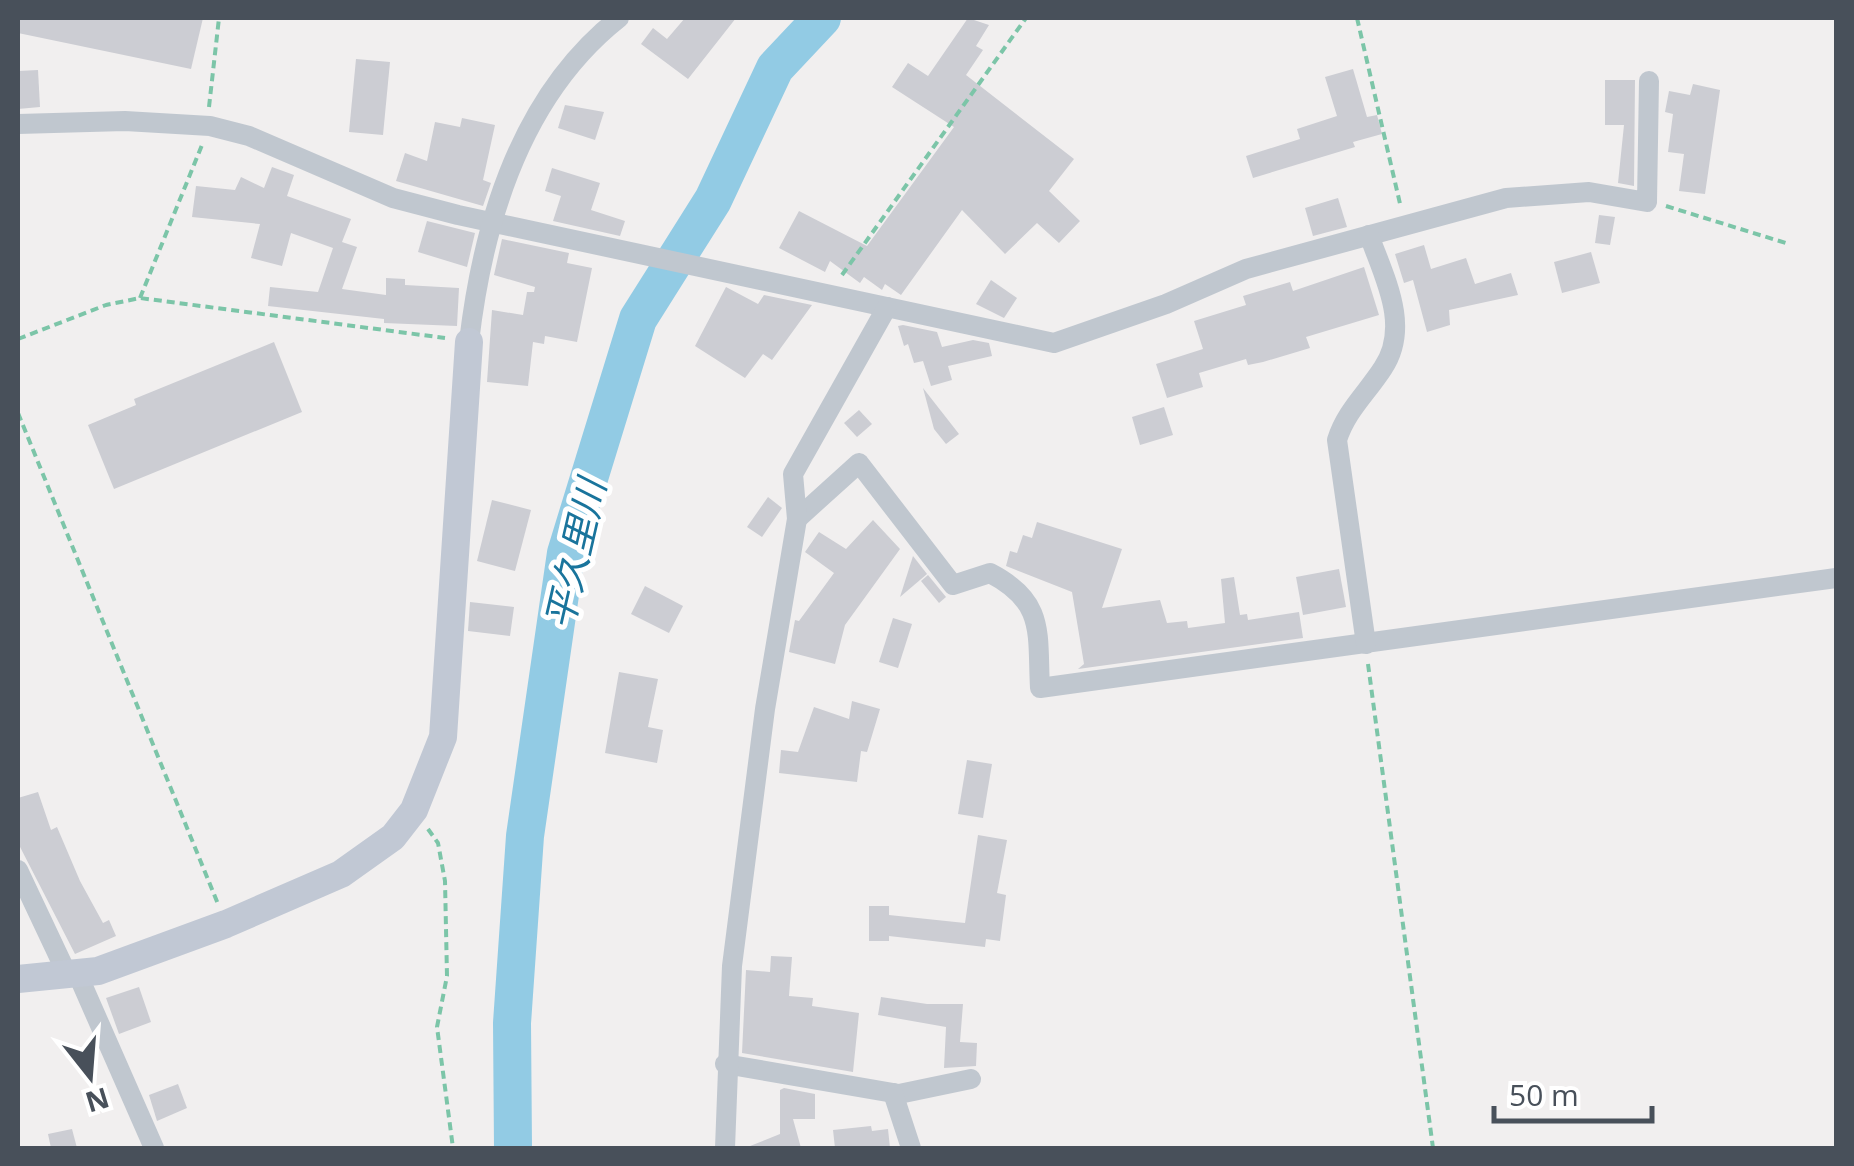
<svg xmlns="http://www.w3.org/2000/svg" width="1854" height="1166" font-family="'Open Sans','Noto Sans JP',sans-serif">
	<style>
		.lines { fill: none; stroke-linecap: round; stroke-linejoin: round }
		.river { stroke: #92cbe4; stroke-width: 38 }
		.building { fill: #cccdd3 }
		.path { stroke: #7cc5a8; stroke-width: 4; stroke-dasharray: 8 5; stroke-linecap: butt }
		.street { stroke: #c0c7cf; stroke-width: 20 }
		.secondary { stroke: #c1c8d4; stroke-width: 28 }
		.labels { text-anchor: middle; dominant-baseline: central; stroke-width: 10; stroke-linejoin: round; paint-order: stroke }
		.water-label { font-size: 38px; font-style: italic; fill: #19749c; stroke: #fff }
	</style>
	<rect width="100%" height="100%" fill="#f1efef"/>
	<g class="lines">
		<polyline class="river" points="513,1148 512,1023 525,836 566,553 638,319 713,200 775,68 822,18"/>
	</g>
	<g class="building">
		<polygon points="18,18 203,18 191,69 18,33"/>
		<polygon points="685,18 736,18 688,79 641,44 653,28 667,39"/>
		<polygon points="968,18 989,25 976,46 983,50 966,75 1074,159 1049,191 1080,221 1059,243 1037,223 1005,254 962,210 901,295 885,284 882,290 864,277 860,283 830,261 825,272 779,248 799,211 867,246 954,127 892,87 908,63 928,76"/>
		<polygon points="356,59 390,62 383,135 349,132"/>
		<polygon points="1353,69 1367,117 1377,115 1382,134 1353,142 1355,147 1253,178 1246,156 1300,139 1297,129 1337,116 1325,77"/>
		<polygon points="38,70 40,107 18,109 18,71"/>
		<polygon points="1605,80 1635,80 1634,186 1618,183 1624,125 1605,125"/>
		<polygon points="1693,84 1720,90 1705,194 1679,191 1684,154 1668,152 1673,114 1665,112 1669,91 1690,95"/>
		<polygon points="565,105 604,112 595,140 558,128"/>
		<polygon points="462,118 495,125 483,180 491,183 483,206 396,181 405,153 427,161 435,122 460,127"/>
		<polygon points="272,167 294,175 287,196 351,219 342,242 357,247 342,289 386,295 386,278 405,279 405,285 459,288 457,326 384,323 384,319 268,306 270,287 318,292 333,248 291,233 282,266 251,258 260,224 192,217 196,186 235,190 241,177 264,188"/>
		<polygon points="552,168 600,183 591,210 625,221 620,236 553,221 561,196 545,191"/>
		<polygon points="1338,198 1347,227 1313,236 1305,208"/>
		<polygon points="1599,215 1615,217 1610,245 1595,243"/>
		<polygon points="427,221 475,233 467,267 418,252"/>
		<polygon points="502,239 569,253 567,263 592,268 577,342 545,336 544,344 533,342 528,386 487,382 492,310 523,315 527,292 534,292 535,287 494,275"/>
		<polygon points="1424,245 1431,269 1466,258 1475,284 1511,273 1518,295 1449,310 1450,325 1427,332 1413,280 1404,283 1395,254"/>
		<polygon points="1591,252 1600,283 1562,293 1554,262"/>
		<polygon points="1364,267 1379,315 1306,337 1310,348 1263,362 1248,365 1246,359 1199,373 1203,387 1167,398 1156,364 1203,349 1194,321 1246,305 1243,296 1290,282 1293,291"/>
		<polygon points="991,280 1017,298 1004,318 976,304"/>
		<polygon points="726,287 758,304 764,295 812,305 772,360 763,354 745,378 695,346"/>
		<polygon points="903,325 937,332 942,347 973,340 989,343 992,356 948,366 952,380 931,386 923,361 914,363 908,344 904,346 898,326"/>
		<polygon points="274,342 302,412 114,489 88,425 136,405 134,399"/>
		<polygon points="923,388 959,434 946,444 934,429"/>
		<polygon points="1164,407 1173,435 1140,445 1132,417"/>
		<polygon points="859,410 872,424 857,437 844,423"/>
		<polygon points="768,497 782,508 762,537 747,527"/>
		<polygon points="492,500 531,510 515,571 477,561"/>
		<polygon points="873,520 900,549 845,625 835,664 789,652 795,620 799,621 834,573 805,552 819,532 846,549"/>
		<polygon points="1037,522 1122,549 1102,608 1160,600 1167,623 1187,621 1188,628 1225,623 1221,579 1234,577 1240,615 1247,614 1248,620 1299,612 1303,638 1078,669 1084,664 1072,592 1006,566 1010,551 1017,553 1023,535 1032,538"/>
		<polygon points="913,556 927,574 900,597"/>
		<polygon points="1339,569 1346,607 1303,615 1296,577"/>
		<polygon points="928,575 946,597 939,603 921,581"/>
		<polygon points="645,586 683,606 669,633 631,614"/>
		<polygon points="470,602 514,607 510,636 468,631"/>
		<polygon points="893,618 912,624 898,668 879,662"/>
		<polygon points="619,672 658,679 648,727 663,730 657,763 605,753"/>
		<polygon points="852,701 880,709 867,752 861,751 857,782 779,773 781,750 798,752 814,707 849,719"/>
		<polygon points="967,760 992,764 983,818 958,814"/>
		<polygon points="38,792 51,830 57,827 80,881 103,923 109,920 116,936 75,954 18,843 18,798"/>
		<polygon points="978,835 1007,840 997,893 1006,895 1000,941 986,939 985,947 889,936 889,941 869,941 869,906 889,906 889,915 965,923"/>
		<polygon points="771,956 792,957 789,996 813,998 812,1006 859,1013 853,1072 742,1053 746,970 770,972"/>
		<polygon points="139,987 151,1022 119,1034 106,998"/>
		<polygon points="881,997 927,1004 963,1004 960,1042 977,1043 976,1066 944,1068 946,1027 878,1015"/>
		<polygon points="178,1084 187,1108 157,1121 149,1095"/>
		<polygon points="784,1088 815,1094 815,1119 793,1119 801,1148 745,1148 780,1134 780,1090"/>
		<polygon points="871,1126 872,1131 888,1129 890,1148 835,1148 833,1130"/>
		<polygon points="72,1129 77,1148 51,1148 48,1134"/>
	</g>
	<g class="lines">
		<g class="path">
			<polyline points="1357,18 1401,208"/>
			<polyline points="209,107 219,18"/>
			<polyline points="1666,206 1789,244"/>
			<polyline points="842,275 1026,18"/>
			<polyline points="140,298 202,145"/>
			<polyline points="18,339 106,305 140,298 445,338"/>
			<polyline points="18,413 218,904"/>
			<polyline points="1368,664 1433,1148"/>
			<polyline points="428,829 438,843 445,881 447,976 437,1027 453,1148"/>
		</g>
		<g class="street">
			<polyline points="18,124 125,121 210,126 249,136 393,198 458,215 1054,343 1166,304 1246,269 1506,198 1589,192 1647,202 1649,81"/>
			<path d="M469,342c14,-120 52,-247 150,-324"/>
			<path d="M797,519l62,-56 94,122 37,-12c56,29 47,60 50,115l796,-110"/>
			<path d="M1366,644l-29,-204c9,-29 30,-47 46,-72 28,-42 1,-91 -14,-133"/>
			<polyline points="18,870 68,976"/>
			<polyline points="78,975 154,1148"/>
			<polyline points="725,1064 899,1094 971,1079"/>
			<polyline points="893,1093 911,1148"/>
			<polyline points="725,1148 732,966 765,709 797,519 793,474 887,307"/>
		</g>
		<polyline class="secondary" points="18,979 98,971 226,924 341,874 393,837 414,810 443,737 469,342"/>
	</g>
	<g class="labels">
		<g class="water-label">
			<text transform="translate(574 554) rotate(-77)">平久里川</text>
		</g>
	</g>
	<rect width="1854" height="1166" fill="none" stroke="#48505a" stroke-width="40"/>
	<g transform="translate(90 1076) rotate(163)" stroke="#ffffff" stroke-width="8" paint-order="stroke">
	<path d="M0-8L18 38L0 25L-18 38Z" fill="#48505a"/>
	<text y="-15" font-size="28" font-weight="bold" text-anchor="middle" fill="#48505a">N</text>
	</g>
	<path d="M1494 1106v15h158v-15" fill="none" stroke="#48505a" stroke-width="5"/>
	<text x="1509" y="1106" font-size="30" fill="#48505a" stroke="#ffffff" stroke-width="8" paint-order="stroke">50 m</text>
</svg>
